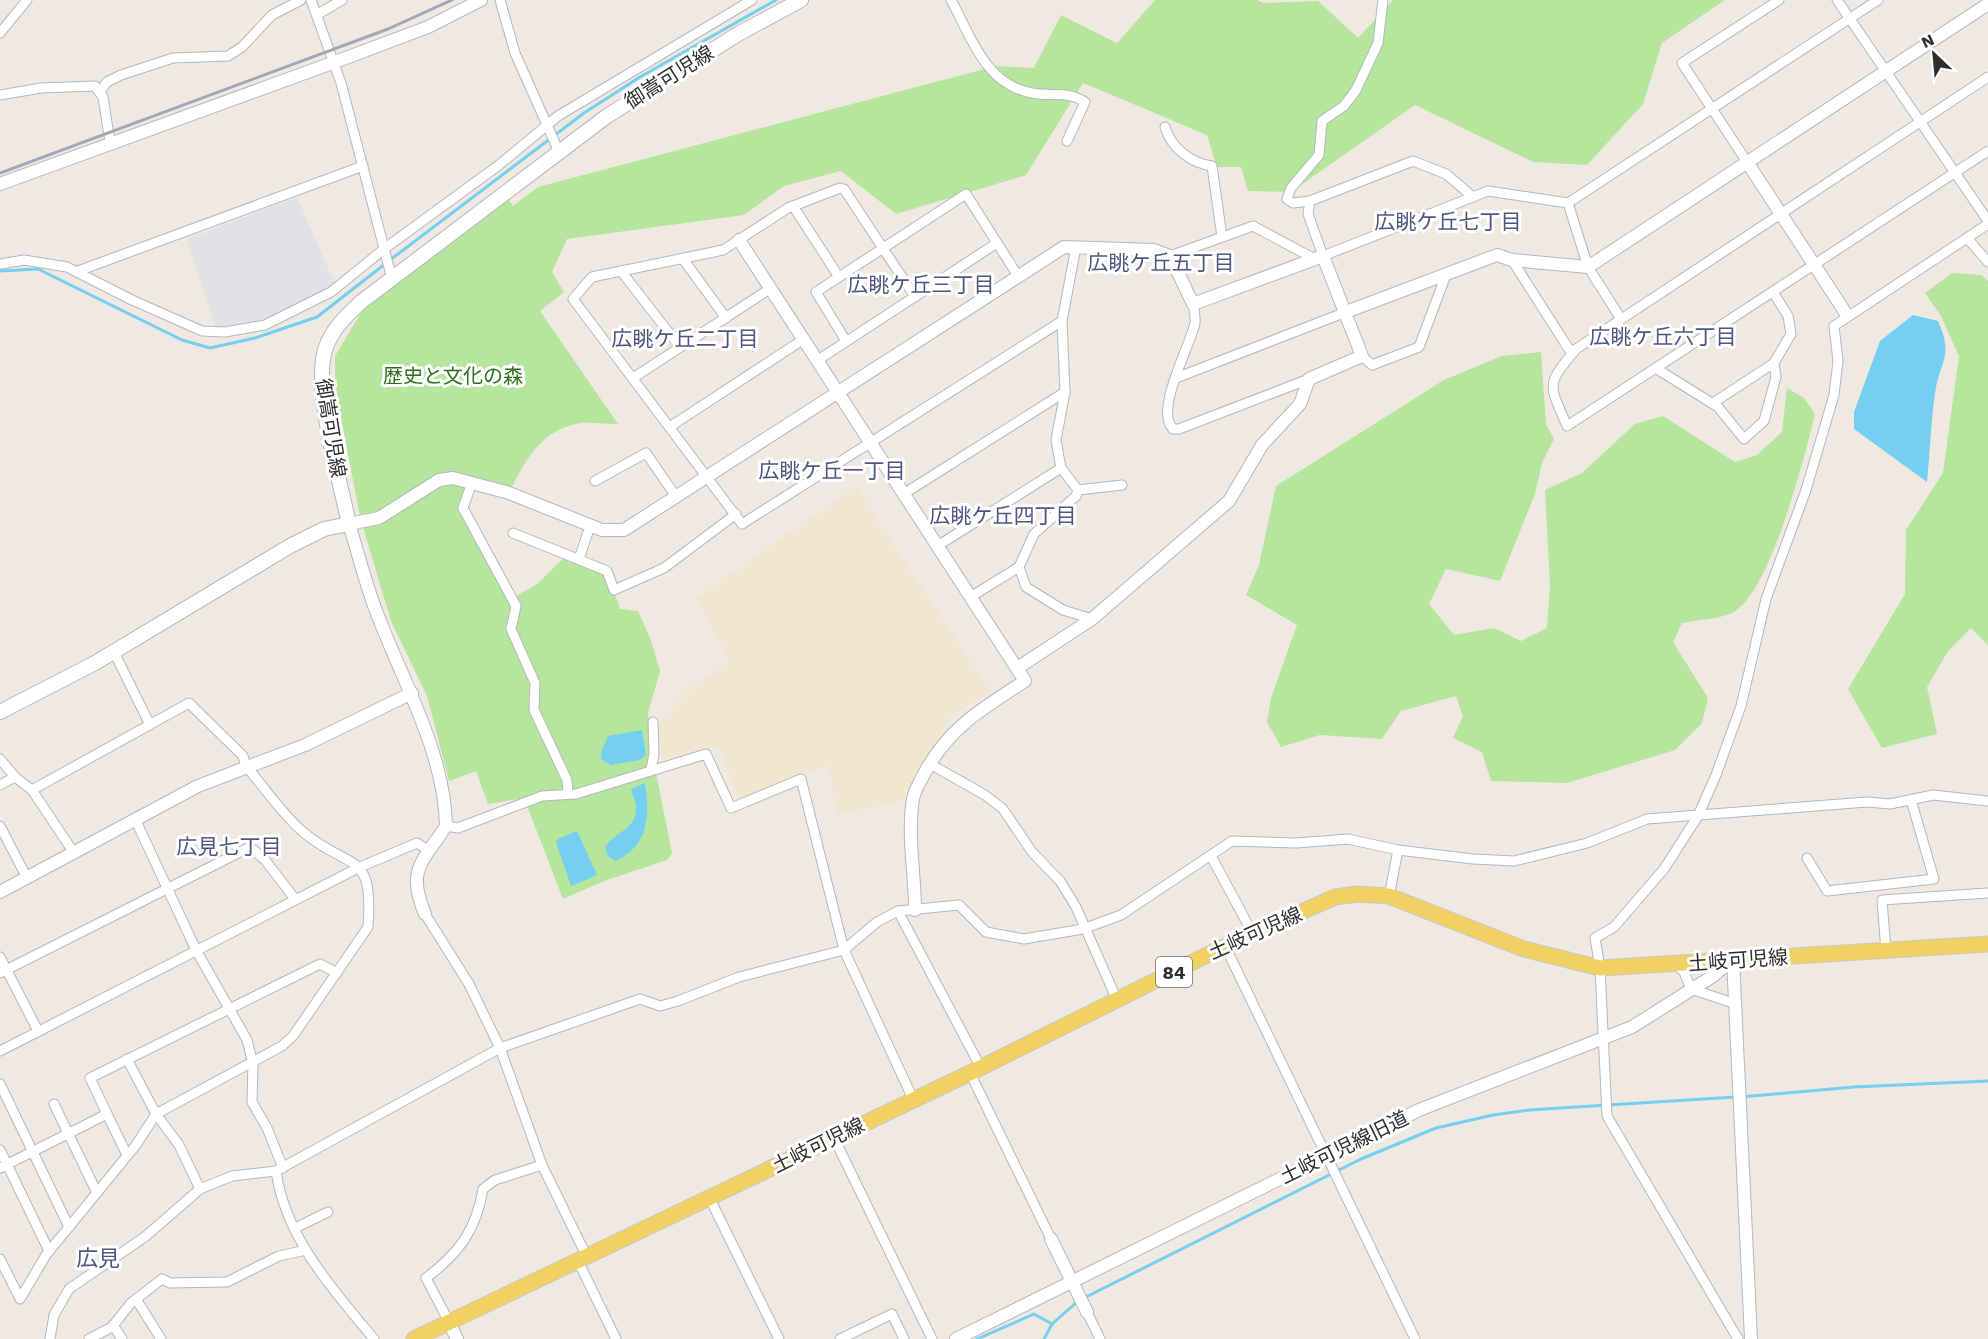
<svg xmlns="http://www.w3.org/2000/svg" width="1988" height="1339" font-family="'Work Sans','Noto Sans JP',sans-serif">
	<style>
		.industrial { fill: #e3e1e8 }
		.education { fill: #f0e6d1 }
		.green { fill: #b6e59e }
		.water { fill: #75cff0 }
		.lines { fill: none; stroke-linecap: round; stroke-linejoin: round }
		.stream { stroke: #75cff0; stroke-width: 3 }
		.minor-casing { stroke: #b4b7c1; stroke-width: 11 }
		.tertiary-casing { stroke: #b4b7c1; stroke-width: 14 }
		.secondary-casing { stroke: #b4b7c1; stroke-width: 16 }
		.primary-casing { stroke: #c9c9c9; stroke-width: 17 }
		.minor { stroke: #fff; stroke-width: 9 }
		.tertiary { stroke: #fff; stroke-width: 12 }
		.secondary { stroke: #fff; stroke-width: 14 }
		.primary { stroke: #f2d163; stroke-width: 15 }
		.rail { stroke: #a3a6b8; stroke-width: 3 }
		.labels { text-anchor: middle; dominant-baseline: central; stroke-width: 6; stroke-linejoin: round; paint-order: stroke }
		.shield { fill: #fff; stroke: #6d6d6d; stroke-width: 1.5 }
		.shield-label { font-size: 18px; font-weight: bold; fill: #2e2e2e }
		.street-label { font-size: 20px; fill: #2e2e2e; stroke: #fff }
		.park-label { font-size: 20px; fill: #2c6e1b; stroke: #fff }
		.neighbourhood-label { font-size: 21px; fill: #4d5680; stroke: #fff }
		.quarter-label { font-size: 22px; fill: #4d5680; stroke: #fff }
	</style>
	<rect width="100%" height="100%" fill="#efe9e1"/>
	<polygon class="industrial" points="297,197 335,284 271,319 240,328 223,329 216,326 187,239"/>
	<polygon class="education" points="856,486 990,691 950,717 902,801 836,815 829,765 738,799 719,746 662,760 659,722 691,687 729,662 696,598"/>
	<g class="green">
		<path d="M1155,0h102l6,3 55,-2 40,37 35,-38h332l-63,43 -19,61 -56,61 -54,-3 -118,-57 -124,87 -43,-1 -7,-24h-24l-10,-32 -124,-52 -57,92 -130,39 -55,-43 -57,15 -40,29 -177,24 -15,33 12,20 -24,19 78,113c-14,0 -31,-3 -43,0 -37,9 -51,39 -66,69l-36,-11 -10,26 49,90 24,-13 31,-30 40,16 13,38 18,2 13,29 9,31 -12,42 3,35 21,105 -5,7 -63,21 -41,18 -39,-101 -36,6 -12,-33 -27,10 -22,-85 -36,-75 -31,-104 -25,-131v-30l27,-45 146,-112 5,7 25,-19 458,-121 38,2 27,-53 56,28z"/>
		<polygon points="1952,273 1981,275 1988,281 1988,645 1971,628 1948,651 1927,687 1937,734 1882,748 1848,689 1905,594 1906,530 1943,473 1959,356 1941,316 1925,293"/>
		<path d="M1541,352l5,73 8,14 -12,24 -7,31 -35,87 -54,-12 -17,35 25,31 40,-7 27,13 26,-13 3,-43 -5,-95 37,-17 53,-49 28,-8 72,46 22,-7 25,-23 5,-44 17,10 11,16c-10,41 -45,181 -83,199 -14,6 -34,7 -50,10l-9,19 35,56 -6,25 -27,27 -108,33 -76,-2 -9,-29 -29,-14 10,-22 -7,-20 -55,15 -19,28 -62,-4 -39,12 -14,-25 4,-24 26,-73 -51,-30 13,-30 17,-79 168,-106 58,-24z"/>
	</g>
	<g class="water">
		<path d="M1913,315l25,6c16,36 2,39 -3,72 -4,29 -5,59 -8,89l-73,-53v-17l26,-71z"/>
		<polygon points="642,730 646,755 640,760 611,765 602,760 601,753 608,736"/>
		<path d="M645,783c5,33 4,63 -30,78l-7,-5 -3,-8c9,-17 32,-17 31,-41 0,-6 -4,-12 -5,-18z"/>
		<polygon points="577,831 597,875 571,886 556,842 558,839"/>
	</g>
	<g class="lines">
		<g class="stream">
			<polyline points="390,260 584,113 640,77 776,0"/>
			<polyline points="0,271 38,269 182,340 210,348 255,338 317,317 385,264"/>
			<polyline points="1741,1097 1854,1087 1988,1081"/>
			<polyline points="1084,1298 1361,1159 1436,1128 1493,1115 1529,1110 1735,1097"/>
			<polyline points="977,1339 1034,1314 1052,1324 1078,1301"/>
			<polyline points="1044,1339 1052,1324"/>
		</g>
		<defs>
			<g id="minor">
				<polyline points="311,0 341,83 392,279"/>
				<polyline points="500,0 515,53 559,152"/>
				<path d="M951,0c20,36 34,85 81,93 21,4 34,-3 53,9l-18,39"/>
				<polyline points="1383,0 1378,43 1356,90 1344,106 1322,121 1319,155 1291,188 1287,199 1293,203 1310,201 1413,161 1446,174 1473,197"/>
				<polyline points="1837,0 1988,221"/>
				<polyline points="318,14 342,0"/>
				<polyline points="0,33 27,0"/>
				<path d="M1988,77l-412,272c-31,37 -27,35 -9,77l421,-275"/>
				<polyline points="101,90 107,82 121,75 173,58 228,56 242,47 272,15 301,0"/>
				<polyline points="0,95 41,88 95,86 103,97 110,142"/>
				<path d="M1165,127c6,21 26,36 47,39l10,71"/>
				<polyline points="1747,162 1682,63 1779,0"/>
				<polyline points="1310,201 1308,214 1323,256 1488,191 1568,203 1878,0"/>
				<polyline points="1568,203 1588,267 1621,319"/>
				<polyline points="793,206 839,277"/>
				<polyline points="1967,238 1988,262"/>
				<polyline points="1170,256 1253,226 1313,258"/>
				<polyline points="683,259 726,318"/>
				<polyline points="1512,260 1572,354"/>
				<polyline points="0,264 24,260 67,267 132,300 202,331 225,332 265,325 331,292 384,249 499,165 558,116 752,0"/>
				<polyline points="78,271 363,166"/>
				<polyline points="621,271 680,347"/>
				<polyline points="915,297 844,189 840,188 788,208 723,250 592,277 573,299 742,524 1062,321 1076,247"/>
				<path d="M1193,304c1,7 3,13 2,19 -5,24 -41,87 -22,106h6l130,-50"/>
				<polyline points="846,341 816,292 966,194 1018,276"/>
				<polyline points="1362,356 1372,365 1419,347 1446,275"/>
				<polyline points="818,360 997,243"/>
				<polyline points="1657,369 1718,407 1744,439 1764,421 1776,377 1774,363 1791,334 1788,316 1773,292"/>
				<polyline points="633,378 771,288"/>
				<polyline points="1176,378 1346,312"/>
				<polyline points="1713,403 1774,363"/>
				<polyline points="671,426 804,339"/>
				<polyline points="595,481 646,453 677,498"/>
				<polyline points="472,482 463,508 516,606 511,629 535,683 534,710 567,780 568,793"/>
				<polyline points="1078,490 1122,485"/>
				<polyline points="905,493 1065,392"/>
				<polyline points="513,533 607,571 614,590 664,568 736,514"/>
				<polyline points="939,545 1061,468"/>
				<polyline points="579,559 590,526"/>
				<polyline points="1019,567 1026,587 1063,610 1092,619"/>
				<polyline points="972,596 1019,567 1034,534 1076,496 1078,490 1061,468 1056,440 1065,392 1062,321"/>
				<polyline points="114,652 150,725"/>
				<polyline points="0,759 15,777 32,790 74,853"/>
				<polyline points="930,764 985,795 1003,809 1032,852 1060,881 1076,907 1117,1000"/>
				<polyline points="651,769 654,754 653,722"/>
				<polyline points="0,785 15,777"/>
				<polyline points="136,821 196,950 247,1040 253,1064 252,1102 267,1128 283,1168"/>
				<polyline points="0,826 27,878"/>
				<polyline points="446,826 458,828 542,796 576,794 706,754 731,808 801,779 844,950 913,1099"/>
				<polyline points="1211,856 1253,934"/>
				<polyline points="1807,858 1827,891 1934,879 1911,800"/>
				<polyline points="1389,896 1398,850"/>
				<polyline points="898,911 981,1068"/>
				<polyline points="425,914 469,984 500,1048 542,1165 587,1257"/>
				<polyline points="1225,946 1415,1339"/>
				<polyline points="1886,951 1882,900 1988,893"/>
				<polyline points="0,957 38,1031"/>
				<polyline points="1676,964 1684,972 1691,989 1733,1003"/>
				<polyline points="0,973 250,847 265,860 295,899"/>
				<polyline points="0,1051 360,867 417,843 428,850"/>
				<polyline points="127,1059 156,1114 179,1145 200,1189"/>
				<polyline points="970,1073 1051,1239"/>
				<polyline points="0,1084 69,1227"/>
				<polyline points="54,1104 97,1193"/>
				<polyline points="107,1114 127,1155"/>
				<polyline points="834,1138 932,1339"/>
				<polyline points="0,1150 49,1251"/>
				<polyline points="0,1168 107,1114 90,1078 320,964 337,973"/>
				<path d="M276,1171c9,66 57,119 98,168"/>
				<polyline points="709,1197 779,1339"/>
				<polyline points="295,1228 328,1212"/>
				<path d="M0,1259l20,40 26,-44 90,-110 20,-31 126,-68 11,-10 75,-109c6,-78 -17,-55 -65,-95 -21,-18 -39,-45 -57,-66l-3,-10 -54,-53 -157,87"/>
				<polyline points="578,1261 616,1339"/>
				<polyline points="136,1299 161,1339"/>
				<polyline points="1087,1312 1100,1339"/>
				<path d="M449,1322l-23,-44c33,-25 50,-47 57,-89l12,-9 47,-15"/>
				<polyline points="113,1325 122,1339"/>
				<polyline points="50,1339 54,1315 69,1289 146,1236 200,1189 232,1176 276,1171 500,1048 640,999 660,1006 678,1001 739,977 844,950 877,922 898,911 959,905 986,932 1024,939 1083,929 1121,915 1232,841 1296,843 1348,839 1398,850 1473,859 1514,861 1587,843 1647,819 1867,802 1890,804 1933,795 1988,801"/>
				<polyline points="89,1339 112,1327 131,1303 162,1279 170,1283 227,1282 279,1256 306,1250"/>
				<polyline points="840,1339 892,1314 904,1339"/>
				<polyline points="1738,1339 1607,1116 1600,968 1595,938 1614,927 1664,869 1698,816 1716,775 1741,706 1766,599 1806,490 1834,395 1838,361 1834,326 1988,224"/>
			</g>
			<g id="tertiary">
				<polyline points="1747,162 1847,315"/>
				<polyline points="0,184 335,62 428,27 481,0"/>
				<path d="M739,240l286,441c-43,28 -76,46 -101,93 -4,8 -10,17 -11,25 -6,35 2,75 2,111"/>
				<polyline points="1346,312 1497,255 1512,260 1588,267 1988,4"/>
				<polyline points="0,892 198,786 305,745 412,693"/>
				<path d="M425,914c-19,-45 -2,-52 21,-88 -1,-70 -41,-141 -66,-205 -13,-31 -21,-65 -31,-97l30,-6 60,-38 14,-2 56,15 93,37h22l440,-283 90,3 16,6 23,48 130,-48 39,100 -53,23 -9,25 -38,41 -33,56 -137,118 -73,48"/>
				<polyline points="1733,959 1751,1339"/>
				<polyline points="1051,1239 1087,1312"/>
				<polyline points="449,1322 457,1339"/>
				<polyline points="956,1339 1419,1110 1632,1027 1713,976 1733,959"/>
			</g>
			<path id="secondary" d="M0,712l95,-49 195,-117 34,-17 25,-5c-9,-44 -36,-133 -24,-174 6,-20 21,-34 36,-48l246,-186 131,-82 63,-34"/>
			<polyline id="primary" points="414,1339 970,1073 1225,946 1335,897 1358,894 1389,896 1524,949 1600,968 1988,944"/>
		</defs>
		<use href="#minor" class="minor-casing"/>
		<use href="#tertiary" class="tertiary-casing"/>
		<use href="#secondary" class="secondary-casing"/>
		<use href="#primary" class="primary-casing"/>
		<use href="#minor" class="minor"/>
		<use href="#tertiary" class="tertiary"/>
		<use href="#secondary" class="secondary"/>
		<use href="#primary" class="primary"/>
		<polyline class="rail" points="0,173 388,29 452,0"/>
	</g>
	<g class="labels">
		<rect class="shield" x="1156" y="957" width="36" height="30" rx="4.5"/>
		<g class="shield-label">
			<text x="1174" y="972">84</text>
		</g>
		<g class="street-label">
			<text transform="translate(669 77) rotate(-32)">御嵩可児線</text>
			<text transform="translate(331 428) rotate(81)">御嵩可児線</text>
			<text transform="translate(1255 933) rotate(-24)">土岐可児線</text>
			<text transform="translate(1738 960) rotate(-4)">土岐可児線</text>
			<text transform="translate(818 1145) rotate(-26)">土岐可児線</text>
			<text transform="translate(1344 1147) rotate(-26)">土岐可児線旧道</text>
		</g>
		<g class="park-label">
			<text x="453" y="376">歴史と文化の森</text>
		</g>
		<g class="neighbourhood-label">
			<text x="1448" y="221">広眺ケ丘七丁目</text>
			<text x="1161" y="262">広眺ケ丘五丁目</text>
			<text x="921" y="284">広眺ケ丘三丁目</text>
			<text x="1663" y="336">広眺ケ丘六丁目</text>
			<text x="685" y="338">広眺ケ丘二丁目</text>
			<text x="832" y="470">広眺ケ丘一丁目</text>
			<text x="1003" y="515">広眺ケ丘四丁目</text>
			<text x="229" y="846">広見七丁目</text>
		</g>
		<g class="quarter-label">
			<text x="98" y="1258">広見</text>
		</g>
	</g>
	<g transform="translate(1934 54) rotate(334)" stroke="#ffffff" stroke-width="4.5" paint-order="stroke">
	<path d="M0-4.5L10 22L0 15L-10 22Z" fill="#2e2e2e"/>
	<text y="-9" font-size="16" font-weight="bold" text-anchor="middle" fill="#2e2e2e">N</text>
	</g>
</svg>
